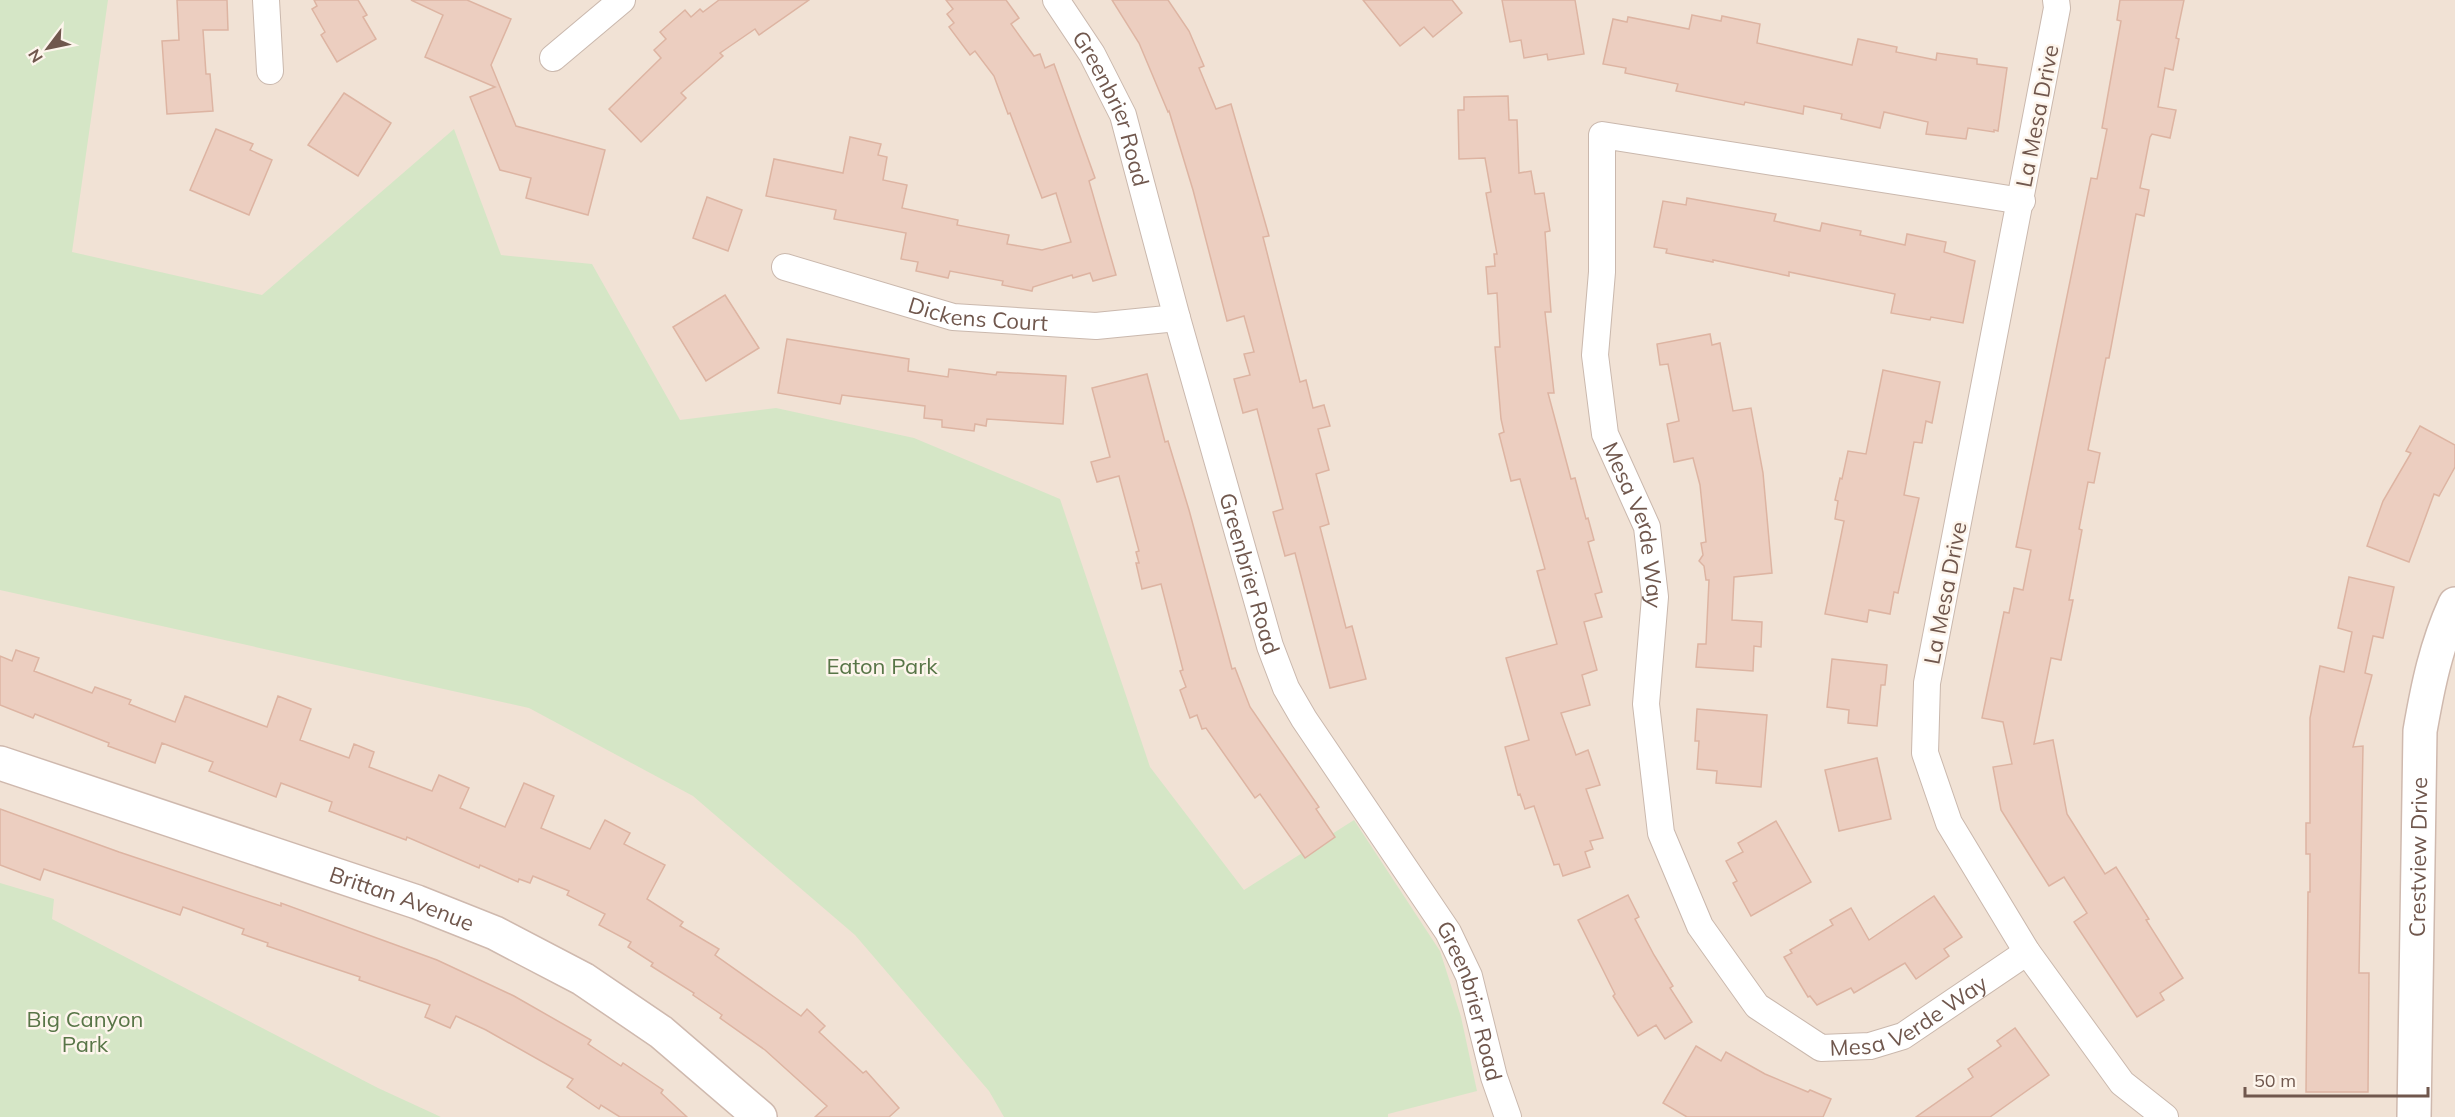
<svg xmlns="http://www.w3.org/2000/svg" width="2455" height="1117" font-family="Mulish,sans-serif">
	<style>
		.residential { fill: #f1e2d5 }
		.green { fill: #d5e6c6 }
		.building { fill: #eccec0; stroke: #ddb4a2; stroke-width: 1.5 }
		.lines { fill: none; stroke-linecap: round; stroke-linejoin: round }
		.minor-casing { stroke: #cab8ad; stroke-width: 28 }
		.secondary-casing { stroke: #cfb9ae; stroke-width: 36 }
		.minor { stroke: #fff; stroke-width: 26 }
		.secondary { stroke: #fff; stroke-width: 33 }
		.labels { text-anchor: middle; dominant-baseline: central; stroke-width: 5; stroke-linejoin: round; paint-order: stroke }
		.street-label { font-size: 22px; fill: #70574d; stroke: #fdf5ec }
		.park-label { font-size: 22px; fill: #587547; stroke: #fdf5ec }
	</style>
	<rect width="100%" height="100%" fill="#faf0e6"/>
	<rect class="residential" x="0" y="0" width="2455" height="1117"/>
	<g class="green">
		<polygon points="0,0 108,0 72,252 262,295 454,129 501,255 592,264 680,420 776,408 914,438 1060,499 1150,767 1244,890 1354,820 1440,951 1461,1017 1477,1091 1388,1114 1388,1117 1004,1117 989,1091 855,935 693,796 529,708 0,590"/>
		<polygon points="0,883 54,899 52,919 378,1088 441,1117 0,1117"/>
	</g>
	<g class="building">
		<polygon points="177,0 227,0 228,30 203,30 206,74 210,74 213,111 167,114 162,41 179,40"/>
		<polygon points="314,0 358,0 367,15 363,17 376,39 337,62 321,35 325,32 312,9 317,6"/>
		<polygon points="411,0 467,0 511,19 491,65 516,126 605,150 588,215 526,198 531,178 500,170 470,97 495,87 425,57 443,15"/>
		<polygon points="719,0 809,0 759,35 755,29 720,53 723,56 681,93 686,98 641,142 609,109 661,58 654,50 666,39 660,32 685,10 691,17 700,9 703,12"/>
		<polygon points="946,0 1006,0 1019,18 1011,24 1034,56 1040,54 1045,68 1054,64 1095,178 1089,181 1116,275 1093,281 1090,273 1073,278 1072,275 1033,287 1032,291 1002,285 1003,281 950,271 948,278 916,271 918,262 901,259 906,233 834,219 836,210 766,196 774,159 843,173 850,137 881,144 878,155 887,157 883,180 907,185 902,208 958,220 957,225 1009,235 1007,244 1042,250 1071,242 1056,193 1042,198 1010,113 1008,114 994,76 975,51 970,55 949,27 954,23 947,14 953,9"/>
		<polygon points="1112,0 1168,0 1189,31 1204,66 1199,68 1216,109 1231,104 1269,236 1263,237 1300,382 1306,380 1313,408 1324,405 1330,426 1318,429 1329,470 1316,474 1329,524 1320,527 1346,628 1352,626 1366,679 1330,688 1295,553 1285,556 1273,512 1283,509 1257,409 1243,413 1234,379 1250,375 1244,354 1254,352 1244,316 1227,321 1193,190 1169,111 1168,112 1139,43"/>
		<polygon points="1363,0 1452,0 1462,13 1433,37 1424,27 1400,46"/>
		<polygon points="1502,0 1575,0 1584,54 1548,60 1547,54 1524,58 1521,40 1510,42"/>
		<polygon points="2120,0 2184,0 2176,38 2179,39 2173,70 2165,68 2158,107 2176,110 2170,138 2152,134 2150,137 2140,188 2149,190 2144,216 2136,214 2109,358 2106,358 2088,450 2100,453 2094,483 2088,482 2079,529 2082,530 2069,600 2073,600 2061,660 2051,658 2034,744 2053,740 2067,814 2105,874 2116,867 2149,919 2146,920 2183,978 2160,993 2164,1000 2137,1017 2074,922 2087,913 2064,877 2049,886 2001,810 1993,767 2012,764 2003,722 1982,718 2004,612 2009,613 2014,588 2023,590 2031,550 2016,547 2091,178 2097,179 2107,129 2102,128 2121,21 2117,20"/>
		<polygon points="1692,15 1721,21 1722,16 1760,24 1757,43 1852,65 1858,39 1897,47 1896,52 1936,60 1937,53 1977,59 1977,64 2007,68 1998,131 1994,130 1994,132 1968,128 1966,139 1926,134 1928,122 1884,112 1880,128 1841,119 1842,114 1804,106 1803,114 1745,102 1744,105 1676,91 1678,84 1625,73 1626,68 1603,64 1613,19 1627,22 1628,17 1689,29"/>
		<polygon points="344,93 391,123 358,176 308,145"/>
		<polygon points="1508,96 1509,120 1517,120 1519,173 1531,171 1535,194 1544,193 1550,231 1545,232 1551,312 1545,312 1554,393 1548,393 1571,479 1575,478 1586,519 1588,518 1594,540 1588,542 1602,592 1595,594 1602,617 1584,622 1597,670 1582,675 1590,705 1561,713 1576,755 1588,750 1600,785 1586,789 1603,838 1590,841 1593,849 1585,852 1590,867 1563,876 1559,864 1554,865 1534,806 1525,809 1520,794 1518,795 1505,747 1529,740 1506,658 1557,644 1537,571 1545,569 1520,479 1511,481 1499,434 1504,432 1501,419 1495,347 1500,347 1497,293 1488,294 1486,267 1495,266 1494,254 1497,254 1486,193 1491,192 1485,158 1459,159 1458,110 1464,110 1464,97"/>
		<polygon points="216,129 253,144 250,150 272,160 249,215 190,190"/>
		<polygon points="707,197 742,210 728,251 693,238"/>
		<polygon points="1687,198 1776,214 1774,221 1820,231 1822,223 1861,231 1860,235 1905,245 1907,234 1946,242 1944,252 1975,261 1963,323 1931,317 1930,320 1891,313 1895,294 1789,272 1789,276 1713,260 1713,262 1666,253 1667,249 1654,247 1663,201 1686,205"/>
		<polygon points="725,295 759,348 706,381 673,327"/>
		<polygon points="1710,334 1712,345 1720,343 1733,411 1751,408 1763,473 1772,573 1734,577 1732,620 1762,622 1761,647 1754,646 1753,671 1696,667 1698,644 1706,644 1709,580 1706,580 1704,566 1699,561 1703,555 1701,543 1706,542 1700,485 1693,458 1674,462 1667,424 1679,421 1668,364 1660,365 1657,344"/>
		<polygon points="787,339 909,359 908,371 948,377 949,369 996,375 997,372 1066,376 1063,424 987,419 986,426 975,424 974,431 942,427 942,420 924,418 925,406 842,395 840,404 778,393"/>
		<polygon points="1883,370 1940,382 1932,423 1926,421 1922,443 1914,442 1904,495 1919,498 1898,593 1894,592 1890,614 1869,610 1867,622 1825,614 1844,521 1835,519 1838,501 1835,500 1840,478 1842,479 1848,451 1866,454"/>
		<polygon points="1147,374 1165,442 1168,441 1189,510 1232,669 1235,668 1250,707 1319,807 1316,809 1335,837 1305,858 1260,794 1255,798 1206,728 1202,729 1197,715 1190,718 1180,690 1186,687 1180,671 1183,670 1161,584 1142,589 1136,563 1139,563 1136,552 1139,551 1119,476 1097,482 1091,462 1110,457 1092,388"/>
		<polygon points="2420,426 2455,445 2455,467 2439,496 2434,494 2409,562 2367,546 2383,501 2411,453 2406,451"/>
		<polygon points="2349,577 2394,587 2383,638 2373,636 2365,673 2372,675 2353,747 2363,746 2359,973 2369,973 2368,1092 2306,1092 2308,892 2310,892 2310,854 2306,854 2306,823 2310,823 2310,718 2320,666 2344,672 2352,632 2338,628"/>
		<polygon points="16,650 39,658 34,671 92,693 95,687 131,700 129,704 175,722 185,696 267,727 278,696 311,709 300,740 349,758 354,744 374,752 369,767 432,791 439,775 469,788 460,808 505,827 524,783 554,796 541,828 590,849 605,820 630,833 624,844 665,865 647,899 683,922 680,926 719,949 715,955 801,1016 807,1009 825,1026 819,1032 863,1073 866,1071 899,1108 889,1117 815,1117 827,1106 765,1050 720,1018 722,1015 693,995 694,993 651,966 653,963 628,947 631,942 599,925 605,914 567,895 569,891 533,876 530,883 519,879 518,882 480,865 479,868 407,837 406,840 329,811 332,802 281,783 276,797 209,771 213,762 162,743 155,763 108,746 109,743 35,714 33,718 0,705 0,656 12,661"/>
		<polygon points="1832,659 1887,665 1885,685 1881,685 1877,726 1848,723 1849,710 1827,707"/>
		<polygon points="1697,709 1767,715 1761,787 1716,783 1717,771 1697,769 1699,741 1695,741"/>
		<polygon points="1877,758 1891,819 1839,831 1825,770"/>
		<polygon points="0,809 119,852 281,906 281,903 437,960 514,996 591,1040 588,1044 621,1066 623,1063 663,1090 661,1093 687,1117 620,1117 601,1105 599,1109 567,1087 573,1079 486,1030 456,1016 450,1028 425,1017 430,1005 359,980 360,977 267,946 268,943 242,934 244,929 183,907 180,915 44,869 40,880 0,865"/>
		<polygon points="1776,821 1811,882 1751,916 1733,883 1737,881 1726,861 1743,852 1738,843"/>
		<polygon points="1628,895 1639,917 1635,919 1654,955 1673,986 1670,988 1692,1022 1665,1039 1656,1025 1638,1036 1613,996 1615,994 1578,920"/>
		<polygon points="1934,896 1962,937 1944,949 1949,956 1916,979 1905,963 1854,993 1851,988 1817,1005 1810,996 1808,997 1784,957 1792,953 1790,950 1833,925 1830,920 1851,908 1869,940"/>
		<polygon points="2015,1028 2049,1075 1990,1117 1916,1117 1973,1077 1968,1069 2001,1046 1997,1041"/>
		<polygon points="1696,1046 1721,1061 1726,1052 1765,1074 1808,1092 1810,1090 1831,1099 1823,1117 1687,1117 1663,1103"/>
	</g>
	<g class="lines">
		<defs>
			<g id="minor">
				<polyline points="266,0 270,71"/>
				<path id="s1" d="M1056,0l36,54 31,61 54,203 93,328 16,42 18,31 144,213 21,44 25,101 14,40"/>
				<polyline points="2056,0 2057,8 1927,683 1925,753 1949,823 2027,952 2122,1083 2165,1117"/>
				<polyline points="553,58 622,0"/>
				<path id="s2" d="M2022,201l-420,-66v137l-7,83 10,79 42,93 8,70 -9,107 15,129 39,93 57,80 64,42 49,-2 33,-10 124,-84"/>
				<path id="s3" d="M785,267l168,50 143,9 81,-8"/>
			</g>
			<g id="secondary">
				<path id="s4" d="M0,763l417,139 78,31 88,46 78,53 99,85"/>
				<path id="s5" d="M2414,1117l6,-386c8,-46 16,-85 35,-127"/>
			</g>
		</defs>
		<use href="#minor" class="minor-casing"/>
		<use href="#secondary" class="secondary-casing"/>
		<use href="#minor" class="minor"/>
		<use href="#secondary" class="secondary"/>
	</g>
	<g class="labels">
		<g class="street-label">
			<text stroke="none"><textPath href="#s1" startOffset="123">Greenbrier Road</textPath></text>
			<text transform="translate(2037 116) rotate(-79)">La Mesa Drive</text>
			<text stroke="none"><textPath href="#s3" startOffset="200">Dickens Court</textPath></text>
			<text stroke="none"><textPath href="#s2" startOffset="822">Mesa Verde Way</textPath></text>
			<text stroke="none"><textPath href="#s1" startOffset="609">Greenbrier Road</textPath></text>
			<text transform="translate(1945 593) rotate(-79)">La Mesa Drive</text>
			<text stroke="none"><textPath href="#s5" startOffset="260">Crestview Drive</textPath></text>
			<text stroke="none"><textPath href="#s4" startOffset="424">Brittan Avenue</textPath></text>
			<text stroke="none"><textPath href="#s1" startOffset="1095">Greenbrier Road</textPath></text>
			<text stroke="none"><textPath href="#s2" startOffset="1506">Mesa Verde Way</textPath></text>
		</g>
		<g class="park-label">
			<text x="882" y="666">Eaton Park</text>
			<text x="85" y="1019">Big Canyon<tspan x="85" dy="25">Park</tspan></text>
		</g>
	</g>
	<g transform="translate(48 48) rotate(238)" stroke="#fdf5ec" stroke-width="4.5" paint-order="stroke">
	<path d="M0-4.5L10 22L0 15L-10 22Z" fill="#70574d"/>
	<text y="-9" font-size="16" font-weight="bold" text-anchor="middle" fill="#70574d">N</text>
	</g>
	<path d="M2245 1087v9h183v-9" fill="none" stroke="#70574d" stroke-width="3"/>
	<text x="2254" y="1087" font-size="18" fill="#70574d" stroke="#fdf5ec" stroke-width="4.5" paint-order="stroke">50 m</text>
</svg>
